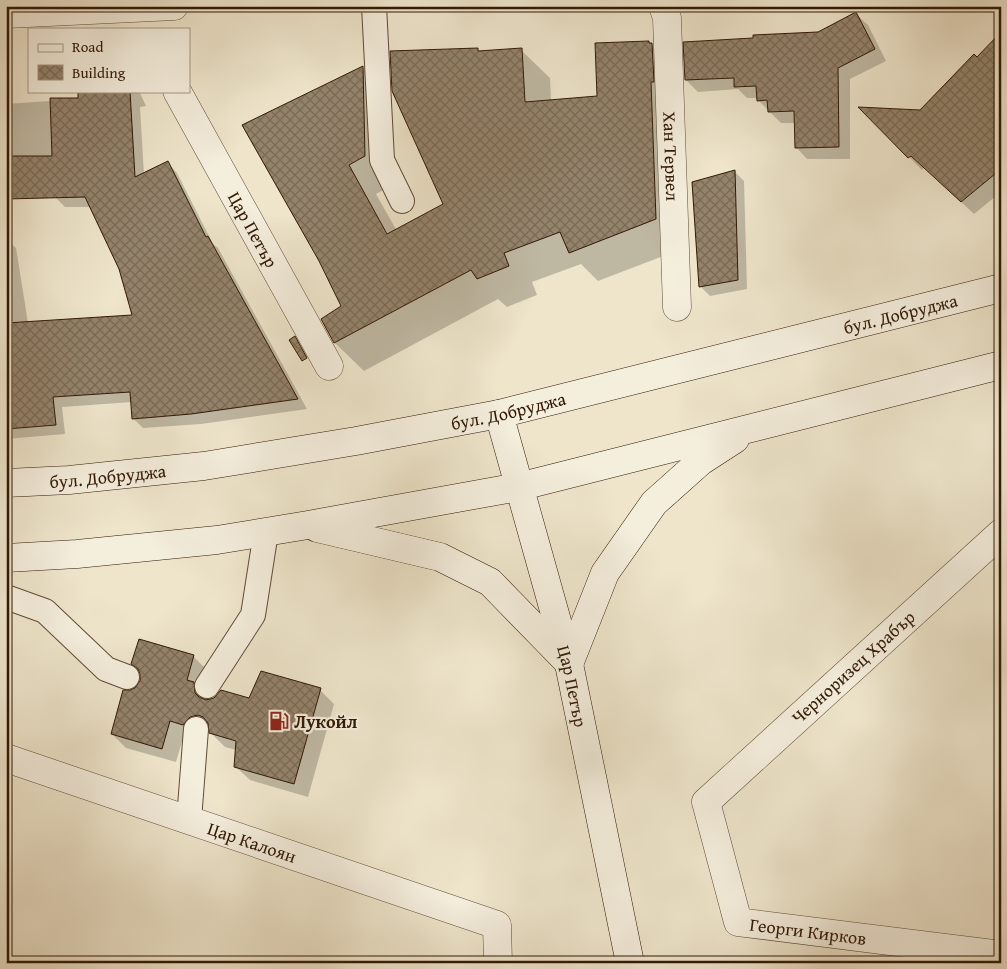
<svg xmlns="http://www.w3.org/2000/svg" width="1007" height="969" font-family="'Gentium Book Plus',serif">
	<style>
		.shadow { fill: #0003 }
		.building { fill: url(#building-cross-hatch); stroke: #321804 }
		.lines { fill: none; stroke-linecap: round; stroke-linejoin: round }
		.lane-casing { stroke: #614b36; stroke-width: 26 }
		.street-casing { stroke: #614b36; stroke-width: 29 }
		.secondary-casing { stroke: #321804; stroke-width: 29 }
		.lane { stroke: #f4eedd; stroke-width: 24 }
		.street { stroke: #f4eedd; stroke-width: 28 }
		.secondary { stroke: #f4eedd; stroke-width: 28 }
		.labels { text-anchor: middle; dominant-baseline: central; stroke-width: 4.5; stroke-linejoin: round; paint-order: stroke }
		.street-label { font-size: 18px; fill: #321804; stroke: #f4eedd }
		.poi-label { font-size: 18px; font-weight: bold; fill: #321804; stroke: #f4eedd; text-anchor: start }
	</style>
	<defs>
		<pattern id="building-cross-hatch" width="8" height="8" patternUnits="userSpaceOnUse" patternTransform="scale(1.25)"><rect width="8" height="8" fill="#94836b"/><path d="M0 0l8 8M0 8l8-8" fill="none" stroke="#796a56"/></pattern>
	</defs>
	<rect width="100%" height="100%" fill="#eee5cb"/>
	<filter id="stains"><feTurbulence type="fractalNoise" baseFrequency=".004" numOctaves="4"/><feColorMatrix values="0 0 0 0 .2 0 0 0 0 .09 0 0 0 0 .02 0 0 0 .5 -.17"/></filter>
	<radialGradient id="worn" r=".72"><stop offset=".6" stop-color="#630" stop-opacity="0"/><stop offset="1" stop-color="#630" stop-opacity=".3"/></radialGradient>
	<g class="shadow">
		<polygon points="856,14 868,25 886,61 850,79 850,159 807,159 796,147 796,123 781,123 758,100 758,98 747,98 738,89 698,92 686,80 818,34"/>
		<polygon points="649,42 680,73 684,248 598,281 581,264 532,282 537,295 507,307 498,299 364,371 335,343 323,320 343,307 320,261 362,67 391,96 393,185 376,194 397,231 444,205 477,50 480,52 521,50 550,78 551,101 598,97"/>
		<polygon points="1001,42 1001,192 974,214 924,167 922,170 861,109 920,112 977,59"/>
		<polygon points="79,91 139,91 146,106 140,107 144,175 168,163 177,173 213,244 218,248 307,409 201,424 143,428 133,418 132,402 62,407 65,434 6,439 6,239 16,248 28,323 134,316 121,269 91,207 65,207 55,197 6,177 6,104 79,99"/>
		<polygon points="734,171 744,181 747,289 710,296 700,286"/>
		<polygon points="193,656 208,671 208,700 250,699 320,690 334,704 308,797 250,780 235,766 236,750 225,747 211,733 210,729 184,735 176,762 126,748 112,734 130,692"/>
	</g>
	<g class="building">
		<polygon points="856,12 875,49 838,68 839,147 795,148 794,111 768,112 767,100 757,101 756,86 734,87 734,78 685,80 683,42 753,38 753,35 818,32"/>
		<polygon points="1001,32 1001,169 961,202 911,156 908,158 858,107 920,110 974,54 977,57"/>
		<polygon points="649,41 649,43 652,43 654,82 651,82 656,219 569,253 560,232 504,253 509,266 477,279 471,270 334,343 321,319 341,306 319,261 242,125 363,66 365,156 349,165 387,234 443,204 392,91 390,51 478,48 478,51 522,48 525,102 597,96 595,43"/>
		<polygon points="78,91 130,91 135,177 168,161 206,237 208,236 298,399 191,414 132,419 130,392 53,397 56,425 6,429 6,323 132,315 119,269 85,197 6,199 6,156 52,156 50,98 78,98"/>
		<polygon points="735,170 738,280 699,287 692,182"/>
		<polygon points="295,336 307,358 302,361 289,340"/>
		<polygon points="139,639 194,655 187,680 194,682 195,693 199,697 206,700 214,698 221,690 249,698 261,671 321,688 294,784 234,767 236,741 209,733 208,723 203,717 198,715 190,717 183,725 170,721 162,749 111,734 123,690 130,690 135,688 140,681 140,674 138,669 131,664"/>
	</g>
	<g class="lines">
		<defs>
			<g id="lane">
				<polyline points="374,6 382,160 402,201"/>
				<polyline points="6,597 45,611 106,669 127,677"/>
				<polyline points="207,686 253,615 266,532"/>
				<polyline points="189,820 196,729"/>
			</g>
			<g id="street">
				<path id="s1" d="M663,6l4,12 10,289"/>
				<polyline points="6,14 174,6"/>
				<path id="s2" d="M177,91l152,275"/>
				<path id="s3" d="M1001,533l-295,269 32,120 263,33"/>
				<path id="s4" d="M6,758l491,167 1,38"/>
			</g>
			<g id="secondary">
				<path id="s5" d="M499,414l70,250 61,299"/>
				<path id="s6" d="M6,483l63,-3 135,-14 152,-25 143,-27 502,-126"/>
				<polyline points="317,528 440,557 490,582 568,662"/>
				<polyline points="6,558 77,554 217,540 308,525 518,487 1001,365"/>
				<polyline points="569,664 605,573 654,503 701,461 735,439"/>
			</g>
		</defs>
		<use href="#lane" class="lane-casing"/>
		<use href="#street" class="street-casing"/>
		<use href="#secondary" class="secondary-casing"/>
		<use href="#lane" class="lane"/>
		<use href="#street" class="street"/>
		<use href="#secondary" class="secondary"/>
	</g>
	<defs>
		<symbol id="fuel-bare" viewBox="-9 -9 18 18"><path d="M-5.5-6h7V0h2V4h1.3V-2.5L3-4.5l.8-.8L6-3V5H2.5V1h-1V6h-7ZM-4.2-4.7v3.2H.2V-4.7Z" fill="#8f2418" stroke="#f4eedd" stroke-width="2.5" paint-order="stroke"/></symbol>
	</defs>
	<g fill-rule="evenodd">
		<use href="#fuel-bare" x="265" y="707" width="28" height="28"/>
	</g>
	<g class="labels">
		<g class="street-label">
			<text stroke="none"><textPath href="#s1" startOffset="151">Хан Тервел</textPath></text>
			<text stroke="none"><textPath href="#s2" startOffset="158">Цар Петър</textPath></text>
			<text stroke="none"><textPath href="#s6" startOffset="912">бул. Добруджа</textPath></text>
			<text stroke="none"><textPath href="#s6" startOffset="508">бул. Добруджа</textPath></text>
			<text stroke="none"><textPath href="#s6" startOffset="102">бул. Добруджа</textPath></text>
			<text transform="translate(853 667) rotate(-42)">Черноризец Храбър</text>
			<text stroke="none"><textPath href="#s5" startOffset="282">Цар Петър</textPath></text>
			<text stroke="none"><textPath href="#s4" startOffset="260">Цар Калоян</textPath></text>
			<text stroke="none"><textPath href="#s3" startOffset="594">Георги Кирков</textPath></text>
		</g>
		<g class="poi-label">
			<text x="294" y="721">Лукойл</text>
		</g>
	</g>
	<rect width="1007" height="969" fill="none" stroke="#eee5cb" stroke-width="25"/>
	<rect x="8" y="8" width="992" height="954" fill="none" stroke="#321804" stroke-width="2.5"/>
	<rect x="12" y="12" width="982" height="944" fill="none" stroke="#321804"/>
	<rect x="28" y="28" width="162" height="65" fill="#f4eedd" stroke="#a69886"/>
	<rect x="38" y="44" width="25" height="8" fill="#f4eedd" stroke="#a69886"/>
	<text x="72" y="52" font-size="15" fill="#321804">Road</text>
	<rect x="38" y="65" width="25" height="15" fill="url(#building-cross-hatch)" stroke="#a69886"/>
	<text x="72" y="78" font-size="15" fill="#321804">Building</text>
	<rect width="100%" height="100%" filter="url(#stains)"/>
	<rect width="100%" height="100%" fill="url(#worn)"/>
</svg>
